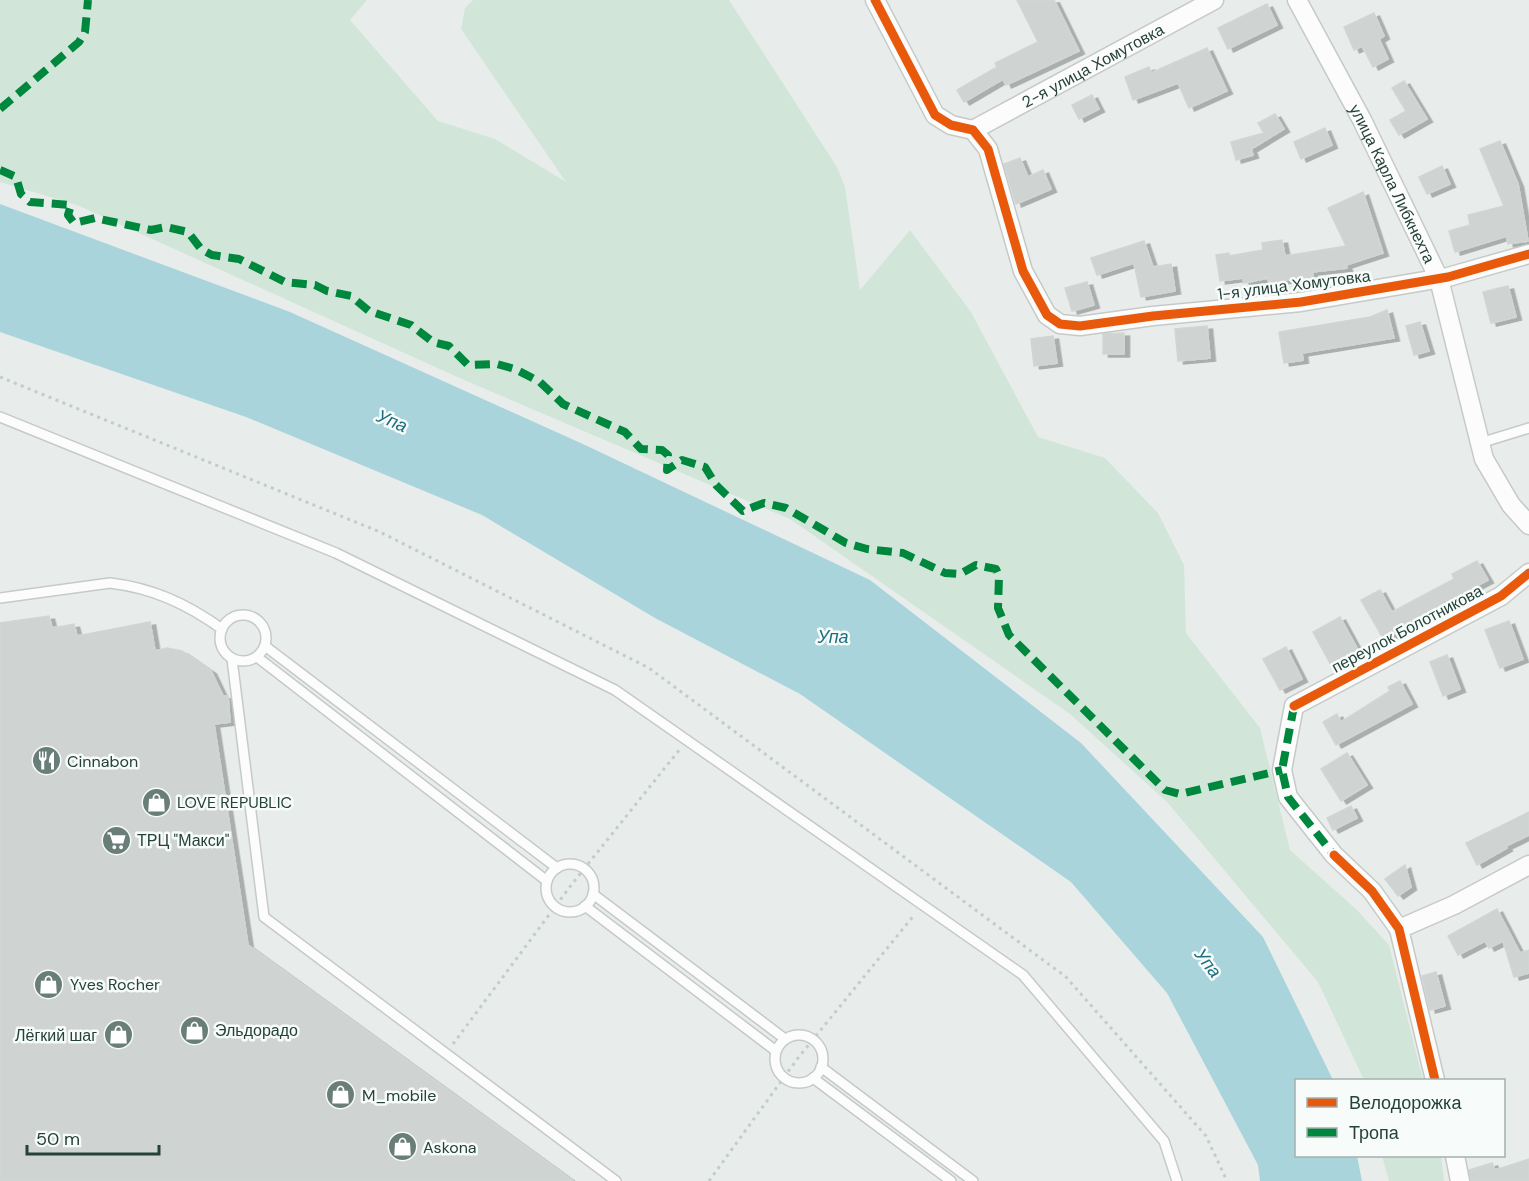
<svg xmlns="http://www.w3.org/2000/svg" width="1529" height="1181" font-family="'DM Sans',sans-serif">
	<style>
		.green { fill: #d1e6d8 }
		.water { fill: #a9d4db }
		.building { fill: #cfd4d2; stroke: #d1d6d4; stroke-width: 1.5; filter: url(#shadow) }
		.lines { fill: none; stroke-linecap: round; stroke-linejoin: round }
		.lane-casing { stroke: #c5cac8; stroke-width: 12 }
		.street-casing { stroke: #c5cac8; stroke-width: 21 }
		.path { stroke: #c3ccca; stroke-width: 3; stroke-dasharray: 3 4.5; stroke-linecap: butt }
		.lane { stroke: #fcfcfc; stroke-width: 9 }
		.street { stroke: #fcfcfc; stroke-width: 18 }
		.quiet { stroke: #00873e; stroke-width: 8; stroke-dasharray: 15 8; stroke-linecap: butt }
		.cycleway-casing { stroke: #f7fbf9; stroke-width: 13 }
		.cycleway { stroke: #e8590c; stroke-width: 9 }
		.labels { text-anchor: middle; dominant-baseline: central; stroke-width: 5; stroke-linejoin: round; paint-order: stroke }
		.street-label { font-size: 16px; fill: #24423a; stroke: #f7fbf9 }
		.poi-label { font-size: 16px; fill: #24423a; stroke: #f7fbf9; text-anchor: start }
		.water-label { font-size: 18px; font-style: italic; fill: #1c6f80; stroke: #f7fbf9 }
	</style>
	<defs>
		<filter id="shadow"><feDropShadow dx="5.5" dy="3" stdDeviation="0" flood-color="#0004"/></filter>
	</defs>
	<rect width="100%" height="100%" fill="#e8edeb"/>
	<g class="green">
		<polygon points="0,0 367,0 350,20 438,121 495,139 566,182 461,29 465,8 473,0 729,0 837,167 845,187 860,290 910,230 971,312 1038,437 1105,458 1158,513 1184,565 1186,633 1260,728 1290,850 1357,910 1389,945 1423,1080 1364,1080 1318,982 1167,802 1070,714 790,519 464,380 77,205 0,182"/>
		<polygon points="1382,1156 1441,1156 1444,1181 1389,1181"/>
	</g>
	<polygon class="water" points="0,204 290,312 585,445 870,580 1081,743 1263,937 1333,1080 1296,1080 1296,1156 1357,1156 1362,1181 1260,1181 1258,1165 1167,993 1071,882 800,694 655,618 482,515 246,417 0,332"/>
	<g class="building">
		<polygon points="1017,0 1054,0 1079,51 1006,85 1003,79 964,102 957,90 997,67 995,63 1038,42"/>
		<polygon points="1267,4 1277,25 1228,49 1218,28"/>
		<polygon points="1374,13 1384,36 1379,39 1388,59 1373,67 1362,46 1354,50 1344,27"/>
		<polygon points="1207,48 1227,91 1189,108 1178,83 1133,100 1125,77 1149,67 1151,73"/>
		<polygon points="1404,81 1427,119 1399,135 1390,120 1406,111 1392,88"/>
		<polygon points="1092,95 1099,109 1079,119 1072,105"/>
		<polygon points="1275,114 1284,129 1251,149 1253,155 1236,160 1231,142 1264,133 1258,123"/>
		<polygon points="1325,128 1332,145 1301,159 1294,142"/>
		<polygon points="1500,141 1518,184 1528,241 1508,244 1507,236 1455,252 1449,231 1470,225 1468,215 1504,206 1480,149"/>
		<polygon points="1020,158 1028,177 1043,170 1051,189 1016,204 1004,164"/>
		<polygon points="1442,166 1450,184 1427,194 1419,177"/>
		<polygon points="1363,192 1383,253 1346,265 1347,268 1312,272 1313,276 1269,283 1268,278 1244,283 1243,278 1220,281 1216,255 1229,253 1229,256 1263,250 1262,243 1282,240 1285,256 1346,246 1328,208"/>
		<polygon points="1144,241 1153,267 1171,264 1175,291 1141,297 1134,263 1097,275 1091,258"/>
		<polygon points="1087,282 1094,305 1072,311 1065,288"/>
		<polygon points="1508,286 1516,317 1491,323 1483,292"/>
		<polygon points="1387,310 1394,338 1302,353 1303,360 1284,363 1279,332 1370,317"/>
		<polygon points="1420,322 1429,351 1414,355 1406,326"/>
		<polygon points="1207,326 1210,358 1178,361 1175,329"/>
		<polygon points="1124,333 1124,354 1103,354 1103,334"/>
		<polygon points="1053,336 1057,363 1034,366 1031,339"/>
		<polygon points="1477,561 1488,580 1441,605 1384,640 1361,600 1380,590 1392,612 1454,579 1452,574"/>
		<polygon points="49,616 52,628 74,624 77,636 150,622 155,651 167,648 182,651 211,671 223,696 228,696 230,722 214,724 248,945 573,1181 0,1181 0,623"/>
		<polygon points="1340,617 1359,652 1332,667 1313,632"/>
		<polygon points="1509,621 1523,659 1500,668 1485,630"/>
		<polygon points="1286,647 1302,679 1280,690 1263,659"/>
		<polygon points="1447,655 1460,689 1443,696 1430,662"/>
		<polygon points="1400,681 1412,704 1336,745 1323,722 1337,714 1341,722 1390,691 1388,687"/>
		<polygon points="1347,753 1367,785 1341,801 1321,769"/>
		<polygon points="1351,806 1357,818 1333,830 1327,818"/>
		<polygon points="1529,812 1529,835 1506,846 1507,848 1477,865 1466,843"/>
		<polygon points="1405,865 1411,887 1398,896 1385,879"/>
		<polygon points="1497,909 1520,953 1529,950 1529,973 1514,977 1503,941 1489,948 1485,941 1458,955 1448,936"/>
		<polygon points="1436,972 1445,1006 1430,1010 1422,976"/>
		<polygon points="1529,1159 1529,1181 1471,1181 1469,1170 1492,1163 1495,1170"/>
	</g>
	<g class="lines">
		<defs>
			<g id="lane">
				<polyline points="0,417 336,553 615,690 1023,975 1164,1141 1177,1181"/>
				<polyline points="1480,443 1529,428"/>
				<path d="M0,598l110,-15c43,5 77,21 112,46"/>
				<circle cx="243" cy="638" r="23"/>
				<polyline points="265,646 557,868"/>
				<polyline points="257,657 547,881"/>
				<polyline points="232,659 264,917 616,1181"/>
				<circle cx="570" cy="888" r="24"/>
				<polyline points="593,894 785,1039"/>
				<polyline points="585,906 776,1051"/>
				<circle cx="799" cy="1059" r="24"/>
				<polyline points="821,1067 973,1181"/>
				<polyline points="813,1078 951,1181"/>
			</g>
			<g id="street">
				<polyline points="875,0 935,115 951,125 973,130 988,149 1023,271 1047,315 1060,324 1080,326 1153,316 1301,302 1448,277 1529,254"/>
				<path id="s1" d="M1297,0l65,120 77,159 45,180 27,46 18,20"/>
				<path id="s2" d="M973,130l241,-130"/>
				<polyline points="1399,929 1454,905 1529,865"/>
				<polyline points="1435,1080 1399,929 1372,891 1334,855 1288,797 1282,770 1294,706 1501,596 1529,573"/>
				<polyline points="1455,1156 1460,1181"/>
			</g>
		</defs>
		<use href="#lane" class="lane-casing"/>
		<use href="#street" class="street-casing"/>
		<g class="path">
			<polyline points="0,377 380,532 649,668 1066,977 1206,1136 1227,1181"/>
			<polyline points="453,1044 572,884 680,749"/>
			<polyline points="709,1181 798,1058 915,914"/>
		</g>
		<use href="#lane" class="lane"/>
		<use href="#street" class="street"/>
		<g class="quiet">
			<polyline points="0,109 79,42 85,32 88,0"/>
			<polyline points="0,170 16,177 21,194 30,202 71,205 68,215 74,223 95,218 151,230 166,227 188,232 201,249 212,255 239,259 285,282 315,285 327,291 351,296 369,311 411,325 433,342 449,346 468,365 497,364 515,369 540,382 563,404 625,432 641,449 662,450 668,455 667,470 682,460 705,467 716,485 743,511 764,503 786,508 846,543 867,549 903,553 945,573 960,574 976,565 996,569 999,576 998,608 1009,635 1165,790 1180,794 1282,770"/>
			<polyline points="1294,706 1282,770 1288,797 1334,855"/>
		</g>
		<defs>
			<g id="cycleway">
				<polyline points="875,0 935,115 951,125 973,130 988,149 1023,271 1047,315 1060,324 1080,326 1153,316 1301,302 1448,277 1529,254"/>
				<polyline points="1294,706 1501,596 1529,573"/>
				<polyline points="1334,855 1372,891 1399,929 1435,1080"/>
			</g>
		</defs>
		<use href="#cycleway" class="cycleway-casing"/>
		<use href="#cycleway" class="cycleway"/>
	</g>
	<defs>
		<symbol id="restaurant-disc" viewBox="-11 -11 22 22"><circle r="9.5" fill="#697e78" stroke="#f7fbf9"/><path d="M-5-6h1v4h1v-4h1v4h1v-4h1v5L-1.5 .5V6h-2V.5L-5-1ZM5-6V6H3V1.5H1.5Q1.5-4 5-6Z" fill="#fff"/></symbol>
		<symbol id="shop-disc" viewBox="-11 -11 22 22"><circle r="9.5" fill="#697e78" stroke="#f7fbf9"/><path d="M-5-2.5h2.3a2.7 3.5 0 0 1 5.4 0H5L5.5 6h-11ZM-1.5-2.5h3a1.5 2.3 0 0 0-3 0Z" fill="#fff"/></symbol>
		<symbol id="supermarket-disc" viewBox="-11 -11 22 22"><circle r="9.5" fill="#697e78" stroke="#f7fbf9"/><path d="M-6-5.5h2.5l.6 2H6L4.5 2H-2.5L-4.4-4H-6ZM-1.5 3.2a1.3 1.3 0 1 0 .1 0ZM3 3.2a1.3 1.3 0 1 0 .1 0Z" fill="#fff"/></symbol>
	</defs>
	<g fill-rule="evenodd">
		<use href="#restaurant-disc" x="30" y="744" width="33" height="33"/>
		<use href="#shop-disc" x="140" y="786" width="33" height="33"/>
		<use href="#supermarket-disc" x="100" y="824" width="33" height="33"/>
		<use href="#shop-disc" x="32" y="968" width="33" height="33"/>
		<use href="#shop-disc" x="178" y="1014" width="33" height="33"/>
		<use href="#shop-disc" x="102" y="1018" width="33" height="33"/>
		<use href="#shop-disc" x="324" y="1078" width="33" height="33"/>
		<use href="#shop-disc" x="386" y="1130" width="33" height="33"/>
	</g>
	<g class="labels">
		<g class="street-label">
			<text stroke="none"><textPath href="#s2" startOffset="136">2-я улица Хомутовка</textPath></text>
			<text stroke="none"><textPath href="#s1" startOffset="207">улица Карла Либкнехта</textPath></text>
			<text transform="translate(1294 285) rotate(-7)">1-я улица Хомутовка</text>
			<text transform="translate(1407 629) rotate(-28)">переулок Болотникова</text>
		</g>
		<g class="poi-label">
			<text x="67" y="761">Cinnabon</text>
			<text x="177" y="802">LOVE REPUBLIC</text>
			<text x="137" y="840">ТРЦ "Макси"</text>
			<text x="70" y="984">Yves Rocher</text>
			<text x="215" y="1030">Эльдорадо</text>
			<text x="97" y="1035" text-anchor="end">Лёгкий шаг</text>
			<text x="362" y="1095">M_mobile</text>
			<text x="423" y="1147">Askona</text>
		</g>
		<g class="water-label">
			<text transform="translate(392 421) rotate(23)">Упа</text>
			<text x="833" y="637">Упа</text>
			<text transform="translate(1208 963) rotate(53)">Упа</text>
		</g>
	</g>
	<rect x="1295" y="1079" width="210" height="78" fill="#f7fbf9" stroke="#a3b1ad" stroke-width="1.5"/>
	<rect x="1307" y="1098" width="30" height="9" fill="#e8590c" stroke="#a3b1ad" stroke-width="1.5"/>
	<text x="1349" y="1109" font-size="18" fill="#24423a">Велодорожка</text>
	<rect x="1307" y="1128" width="30" height="9" fill="#00873e" stroke="#a3b1ad" stroke-width="1.5"/>
	<text x="1349" y="1139" font-size="18" fill="#24423a">Тропа</text>
	<path d="M27 1145v9h132v-9" fill="none" stroke="#24423a" stroke-width="3"/>
	<text x="36" y="1145" font-size="18" fill="#24423a" stroke="#f7fbf9" stroke-width="4.5" paint-order="stroke">50 m</text>
</svg>
